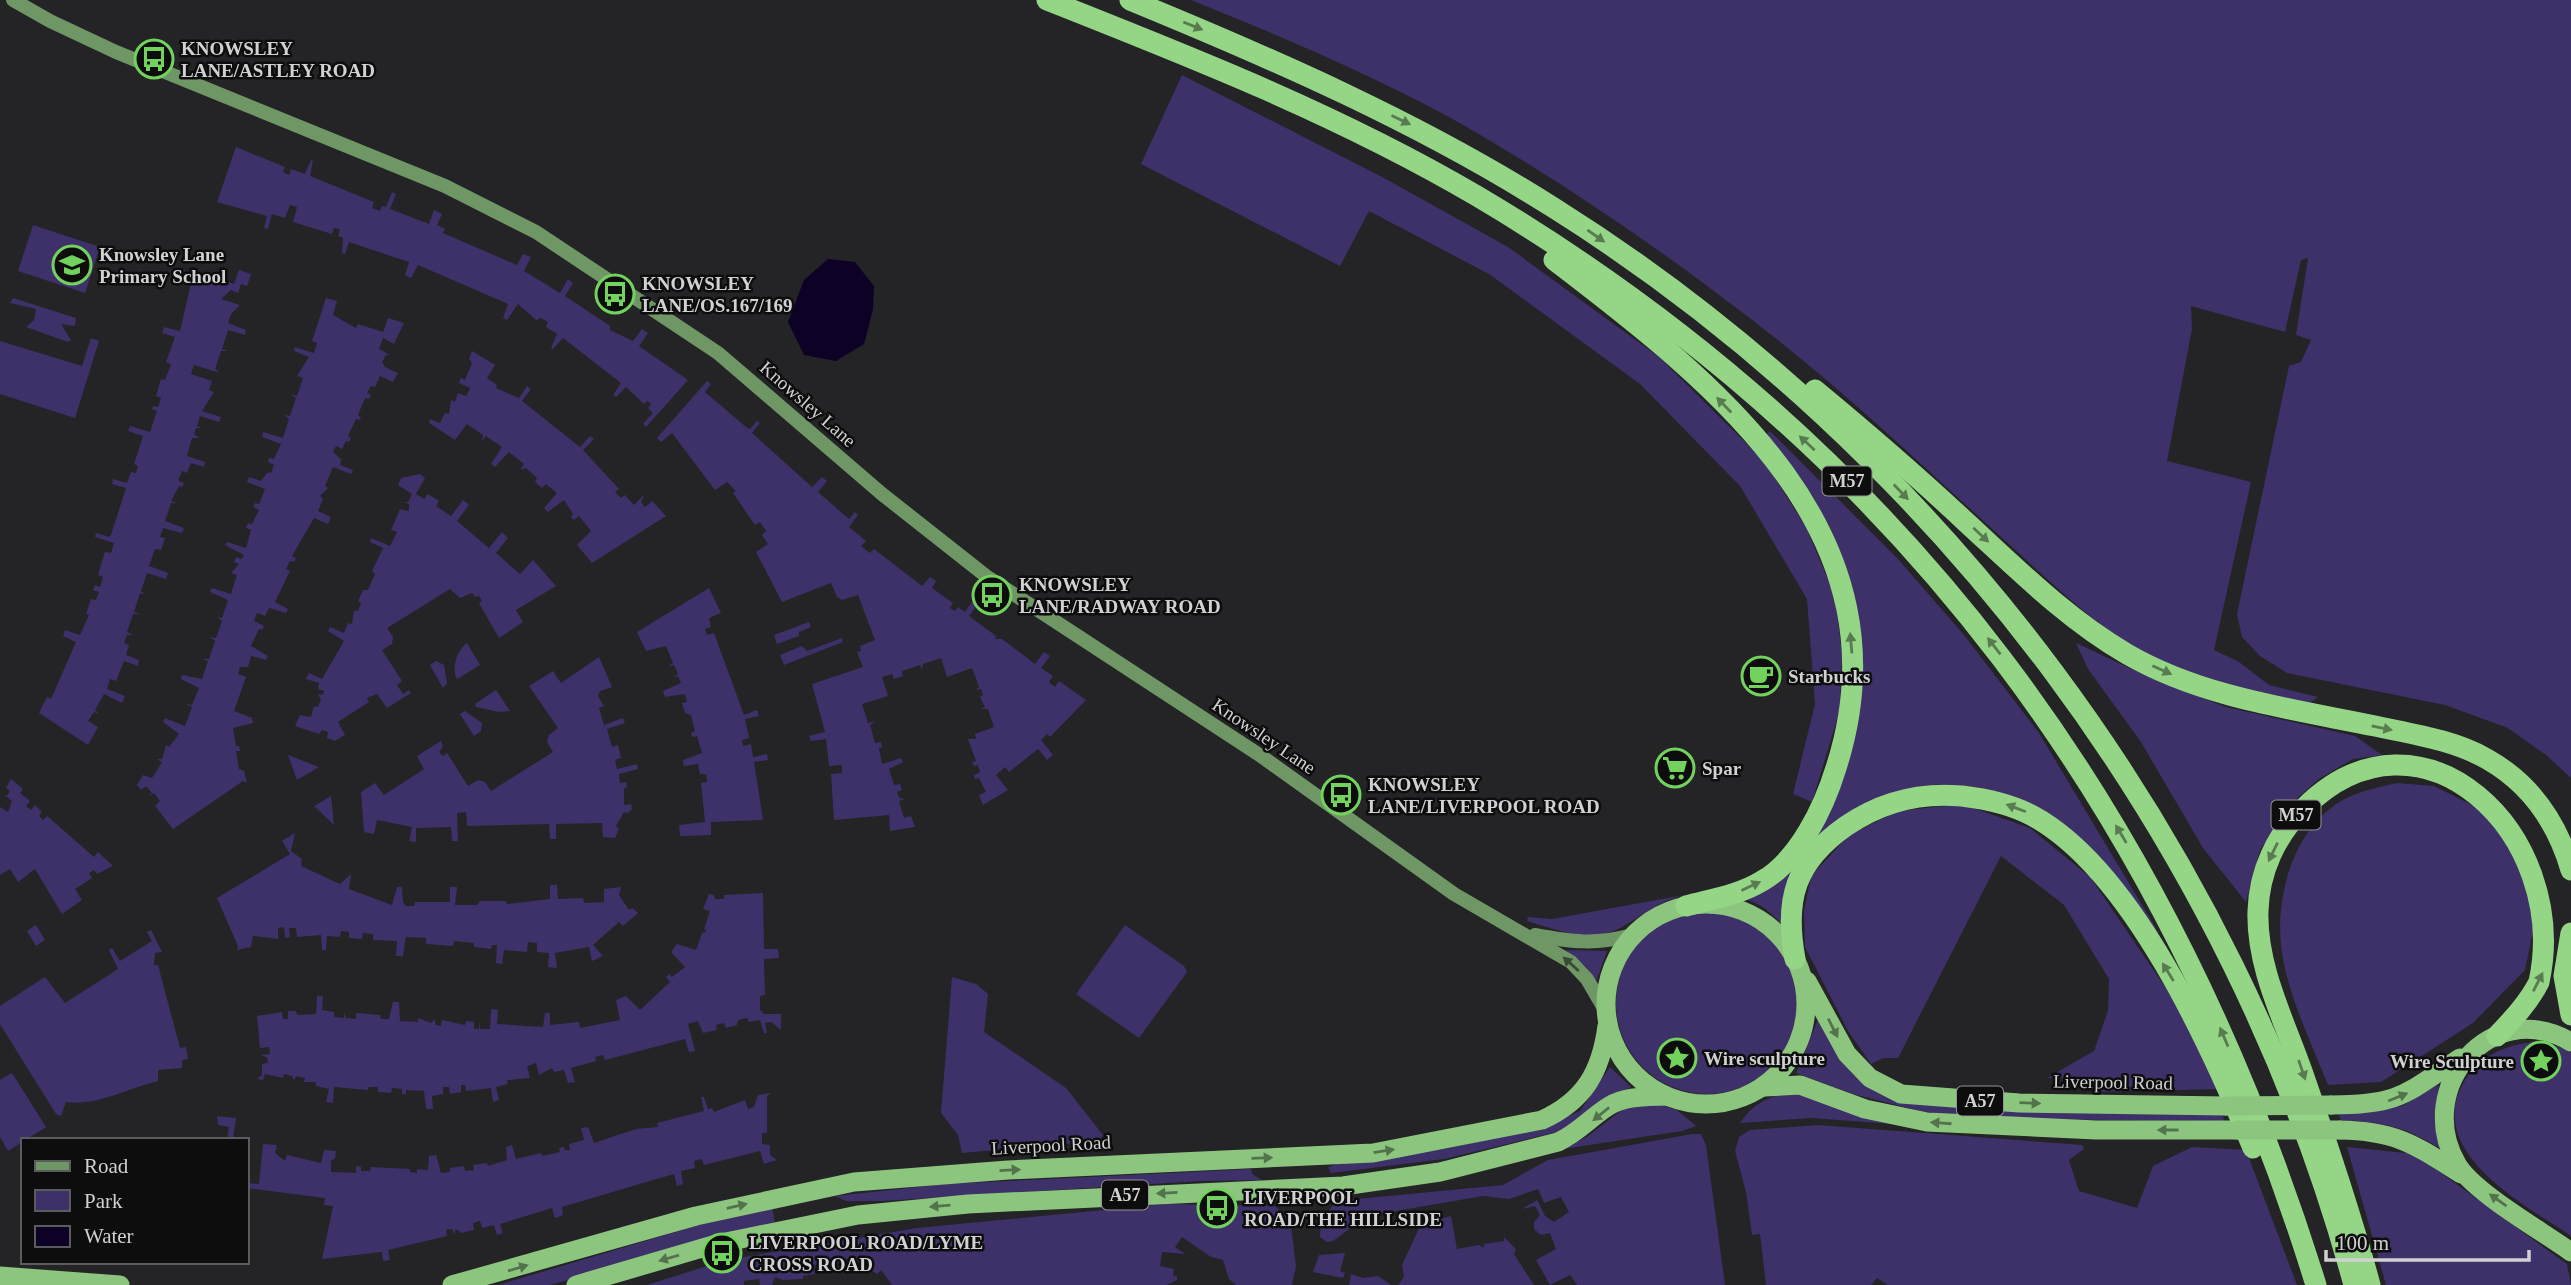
<svg xmlns="http://www.w3.org/2000/svg" width="2571" height="1285" font-family="'Times New Roman',serif">
	<style>
		.green { fill: #3e3169 }
		.water { fill: #0d0126 }
		.lines { fill: none; stroke-linecap: round; stroke-linejoin: round }
		.secondary { stroke: #6e9765; stroke-width: 14 }
		.trunk { stroke: #8cc67e; stroke-width: 19 }
		.motorway { stroke: #95d586; stroke-width: 21 }
		.trunk-bridge { stroke: #8cc67e; stroke-width: 19 }
		.oneway { fill: #587b50 }
		.oneway2 { fill: #394b35 }
		.oneway3 { fill: #53734c }
		.labels { text-anchor: middle; dominant-baseline: central; stroke-width: 5; stroke-linejoin: round; paint-order: stroke }
		.shield { fill: #0d0d0e; stroke: #969698; stroke-width: 2 }
		.shield-label { font-size: 18px; font-weight: bold; fill: #d1d1d3 }
		.poi-label { font-size: 19px; font-weight: bold; fill: #d1d1d3; stroke: #0d0d0e; text-anchor: start }
		.street-label { font-size: 19px; fill: #d1d1d3; stroke: #0d0d0e }
	</style>
	<rect width="100%" height="100%" fill="#242326"/>
	<g class="green">
		<path d="M1191,0h1380v778l-25,-23 -38,-27 -63,-23 -158,-32 -27,-17 -18,-19 -5,-23 52,-248 12,-4 10,-22 -15,-5 12,-77 -7,2 -16,72 -94,-26 1,23 -25,132 84,21 -37,168 25,12 30,23 49,12 -13,9c-49,-14 -101,-24 -147,-46 -61,-30 -108,-79 -158,-124 -74,-67 -147,-137 -226,-199 -98,-77 -201,-149 -309,-211 -87,-49 -182,-89 -274,-126z"/>
		<polygon points="1182,75 1384,178 1508,247 1659,357 1764,461 1806,527 1835,596 1842,654 1840,710 1812,802 1793,794 1815,704 1807,599 1740,486 1640,384 1489,274 1369,211 1340,266 1141,164"/>
		<polygon points="236,147 285,167 283,172 289,175 291,169 305,174 311,160 313,161 310,176 374,202 372,208 380,211 382,206 386,207 392,192 396,194 390,209 429,224 434,210 442,214 437,225 445,229 443,233 517,265 523,254 531,257 524,271 560,293 568,279 573,283 565,296 610,326 610,330 633,341 642,329 648,333 639,346 688,380 646,427 643,424 653,413 648,408 651,404 647,401 644,404 626,387 616,397 613,395 621,383 563,338 553,349 551,348 557,334 546,327 548,322 541,318 536,320 518,304 507,320 503,318 508,304 418,265 411,278 405,275 409,262 349,242 345,254 342,253 343,238 338,236 340,229 334,228 332,234 293,222 297,207 290,205 285,218 272,214 268,229 264,228 267,216 217,202"/>
		<polygon points="33,225 100,247 85,293 18,271"/>
		<polygon points="194,270 234,284 239,270 251,274 247,286 241,284 238,293 231,290 221,299 240,305 231,314 228,323 246,330 245,335 228,330 222,349 228,351 221,351 215,369 220,373 194,365 191,374 212,381 209,390 214,392 202,411 221,417 219,422 200,416 197,426 202,428 196,428 194,434 199,438 192,438 187,456 205,462 204,467 191,463 187,473 182,471 178,481 184,483 182,487 179,486 171,501 177,503 171,503 165,521 184,528 182,533 163,528 160,537 165,538 161,550 155,549 149,566 168,573 166,579 147,573 141,591 146,595 140,593 134,612 140,614 133,614 127,632 133,635 127,635 124,643 129,645 126,655 139,660 138,666 124,661 116,681 110,679 107,689 125,696 122,703 104,694 95,710 99,714 94,712 88,721 98,727 88,745 39,713 47,697 51,699 76,642 63,636 65,630 80,635 89,615 86,614 91,599 96,600 99,592 93,590 95,585 100,587 103,577 98,575 105,552 111,553 114,543 95,537 96,533 109,537 111,535 126,488 112,484 113,479 127,483 131,472 136,473 138,466 134,464 143,436 128,431 130,426 150,432 157,411 152,409 153,406 158,407 161,398 156,396 161,379 165,380 171,364 166,362 175,337 162,333 164,327 180,331"/>
		<polygon points="13,298 76,318 75,326 61,324 71,340 68,342 26,327 34,320 36,309 10,303"/>
		<polygon points="326,298 337,301 333,315 356,328 358,324 383,332 388,318 404,323 394,344 383,338 379,349 390,355 386,355 382,362 385,367 398,373 393,382 380,376 375,387 371,386 367,393 371,395 369,399 365,398 358,415 361,417 359,420 356,419 348,436 351,438 349,442 346,441 342,449 336,446 333,452 341,459 340,465 353,470 351,474 333,467 325,486 328,488 320,496 323,499 318,511 331,517 328,524 314,518 292,556 296,558 294,562 290,561 286,569 290,571 275,602 288,609 286,613 269,608 265,616 257,613 254,621 264,626 262,630 259,629 251,646 268,656 266,660 251,656 248,667 240,667 238,674 246,677 234,711 252,718 253,723 233,728 236,746 239,746 240,751 236,751 239,769 244,771 247,783 243,781 173,829 155,806 160,801 154,793 148,797 152,793 146,786 141,790 137,785 143,775 152,778 162,762 157,759 162,759 166,745 169,747 179,734 163,722 165,718 185,726 192,707 186,704 192,705 199,688 181,679 182,675 202,679 208,661 203,659 209,659 215,641 210,637 216,638 222,621 217,617 222,618 228,600 210,592 212,588 231,594 237,575 231,573 239,564 234,562 236,557 242,559 244,555 225,545 227,542 246,548 251,530 246,528 248,523 252,524 259,510 253,507 255,503 259,504 265,489 247,482 249,477 261,481 268,472 271,473 274,465 268,462 269,458 274,459 281,444 262,437 263,432 283,438 289,419 284,415 290,416 296,398 291,394 297,396 303,378 297,376 309,357 294,351 295,347 314,353 317,343 312,341"/>
		<polygon points="91,338 99,341 75,418 0,394 0,341 82,366"/>
		<polygon points="472,351 495,365 487,378 497,385 496,388 519,398 527,386 531,389 522,401 580,447 590,436 594,439 583,450 619,489 615,492 621,498 625,495 634,505 645,494 641,502 645,507 652,501 666,516 592,563 577,545 591,531 579,516 574,520 571,517 573,514 564,500 548,512 544,508 557,493 546,484 542,488 535,482 537,478 526,468 520,470 524,464 509,452 495,467 491,464 502,447 486,436 482,441 483,435 467,424 455,440 429,423 430,419 440,423 445,413 449,414 451,400 455,402 458,393 466,396 470,388 459,383 461,378 465,380 472,363 469,359"/>
		<polygon points="707,381 711,384 705,392 746,427 750,429 757,421 760,423 752,433 812,487 822,477 827,481 818,492 849,519 855,512 858,515 849,527 866,541 861,546 870,553 874,549 922,586 930,577 936,581 932,588 953,603 950,608 955,611 958,607 965,612 973,600 978,604 969,616 996,636 995,639 1002,639 1035,664 1044,652 1050,656 1041,668 1053,676 1049,682 1055,687 1059,681 1086,700 1050,737 1047,734 1041,740 1053,755 1047,760 1038,749 1009,772 1005,767 996,775 1008,790 983,805 979,795 986,792 979,778 975,779 974,775 980,772 978,765 974,766 972,762 976,761 968,739 976,739 975,734 994,727 988,709 981,709 985,707 980,697 983,695 981,689 976,690 979,687 972,668 947,677 941,658 923,664 922,670 920,665 902,671 903,676 894,679 892,674 882,677 888,696 862,704 868,723 875,721 870,725 875,743 881,742 882,747 879,748 882,764 901,758 903,762 889,769 894,785 900,784 902,790 897,792 899,798 905,799 899,801 904,818 911,816 915,827 890,831 889,815 834,820 831,774 842,773 842,765 829,766 826,739 811,741 809,736 825,732 812,684 863,667 857,652 861,651 860,646 875,640 858,595 842,600 837,597 831,583 782,602 756,552 768,544 762,535 766,531 760,522 755,525 733,493 736,491 727,482 715,490 672,433 661,442 657,438"/>
		<path d="M1770,431l127,127 67,77 75,98 121,202c-53,-66 -96,-136 -187,-148 -20,-3 -44,-4 -63,2 -28,9 -72,38 -100,52l-24,89c-13,-17 -25,-27 -45,-32l58,-42 60,-156 2,-41 -15,-84 -14,-43 -21,-39 -46,-58z"/>
		<polygon points="420,474 425,478 416,494 424,499 428,494 439,501 436,506 451,516 463,500 469,505 457,521 489,548 502,532 508,538 496,553 520,574 533,560 556,586 516,610 523,622 499,638 479,603 482,601 479,596 475,597 472,593 460,598 450,589 387,628 393,637 392,644 382,650 402,681 397,685 403,694 409,690 411,693 387,708 377,694 367,698 369,702 338,722 345,735 335,741 327,738 328,732 322,730 319,734 295,726 300,715 311,717 314,706 318,707 321,699 318,694 323,695 324,691 318,689 319,683 306,679 309,673 322,679 344,641 328,631 330,627 344,633 348,623 352,624 354,610 358,611 361,603 358,601 363,590 368,590 375,574 372,571 383,548 370,542 371,538 390,546 397,532 391,530 400,509 409,511 409,504 404,502 408,502 412,494 398,485 401,478"/>
		<polygon points="709,588 721,613 709,618 711,627 705,629 707,635 714,633 744,715 757,710 759,716 745,719 749,738 742,740 743,746 751,744 753,757 767,754 768,760 754,762 763,820 711,822 711,835 680,836 679,825 705,822 701,783 707,782 706,774 700,774 698,764 684,766 683,760 702,753 697,736 692,737 691,733 695,731 691,715 685,713 682,703 687,702 685,694 665,697 663,691 681,683 678,676 674,678 678,674 674,665 668,667 673,663 666,646 646,651 637,632"/>
		<polygon points="809,622 811,627 799,632 799,636 777,644 774,635"/>
		<polygon points="842,638 843,642 784,665 780,655 802,646 807,651"/>
		<path d="M467,643l13,22 -23,14c-6,-10 0,-29 10,-36z"/>
		<polygon points="2076,643 2151,678 2226,707 2355,736 2382,755 2353,759 2319,779 2295,800 2260,850 2246,902 2203,848 2141,742 2088,669"/>
		<polygon points="599,657 612,687 600,691 598,696 604,706 599,708 604,725 623,718 625,723 607,729 612,747 618,745 621,758 615,760 617,769 637,764 638,769 619,774 620,783 626,782 627,788 624,788 624,805 631,804 632,809 628,813 624,812 616,826 619,829 615,838 603,837 602,823 556,824 556,839 550,839 549,824 467,826 466,812 457,813 458,841 452,841 451,827 416,828 416,842 409,841 412,827 377,820 374,834 364,832 361,792 375,783 384,795 424,769 417,756 441,741 443,747 439,752 443,756 447,753 468,786 478,780 485,782 491,791 553,752 547,742 549,735 558,728 529,686 553,671 561,683"/>
		<polygon points="436,661 444,665 447,683 443,688 430,665"/>
		<polygon points="496,690 510,711 499,712 476,707 475,704"/>
		<polygon points="465,711 482,723 481,731 474,736 460,714"/>
		<polygon points="288,755 319,767 297,780"/>
		<polygon points="11,779 23,789 20,793 30,801 26,806 31,810 35,805 42,812 39,816 43,820 47,816 94,857 98,852 113,866 97,874 94,870 89,873 92,878 75,889 82,900 62,914 35,869 18,882 10,869 0,875 0,807 8,812 12,801 3,794 7,796 10,791 6,788"/>
		<path d="M2397,783l37,3 38,19 35,29 31,72 -13,64 -52,53 -92,59 -53,3c-17,-43 -39,-87 -46,-132 -9,-58 14,-137 74,-159 13,-5 28,-8 41,-11z"/>
		<polygon points="331,796 334,825 314,806"/>
		<polygon points="1962,804 2030,828 2090,877 2174,1000 2219,1089 2093,1092 2093,1080 2047,1078 2094,1051 2108,1011 2109,979 2064,905 2001,856 1898,1058 1883,1058 1871,1064 1848,1031 1805,947 1804,911 1811,876 1849,835 1898,811"/>
		<polygon points="295,833 291,851 302,859 301,866 340,884 351,874 349,889 392,905 397,887 402,887 403,902 406,906 414,906 415,902 450,902 450,887 457,887 455,905 477,905 480,901 506,901 507,904 550,899 550,885 557,885 558,899 583,898 584,903 604,902 604,889 621,887 619,895 629,910 632,908 638,913 623,926 619,922 593,945 603,956 592,961 589,947 555,953 557,968 548,967 549,953 537,952 537,943 528,942 527,952 504,950 502,964 496,963 497,945 492,945 491,949 474,947 474,943 454,941 453,946 426,944 426,938 406,937 403,956 396,956 397,941 373,940 373,934 363,933 362,939 349,938 349,932 341,931 340,937 327,936 326,950 322,950 321,935 297,937 296,928 289,928 290,937 285,938 284,927 278,928 278,939 253,936 251,947 237,950 238,946 217,898 290,854 282,841"/>
		<polygon points="763,893 764,949 778,949 779,958 764,959 765,995 760,996 760,1010 764,1014 781,1014 781,1030 771,1022 765,1023 767,1033 764,1033 760,1020 749,1022 747,1018 738,1020 737,1025 726,1028 724,1023 716,1025 717,1030 703,1033 698,1021 688,1024 695,1051 689,1052 685,1039 605,1060 603,1055 595,1057 596,1061 571,1068 575,1082 568,1083 564,1070 554,1072 552,1068 539,1075 536,1063 527,1066 530,1078 507,1080 508,1084 496,1087 499,1100 493,1102 491,1088 466,1091 465,1085 461,1085 461,1092 450,1094 449,1087 443,1087 443,1094 432,1096 433,1109 426,1109 424,1091 406,1090 406,1094 402,1094 402,1089 392,1088 391,1093 378,1092 378,1087 369,1087 368,1090 334,1087 333,1103 326,1102 329,1089 316,1086 316,1082 304,1082 305,1078 296,1076 294,1080 292,1076 284,1074 283,1078 265,1074 263,1080 257,1079 262,1075 262,1064 268,1063 267,1057 260,1055 270,1054 269,1047 260,1048 257,1016 282,1012 283,1019 288,1019 288,1011 295,1011 298,1015 316,1014 317,996 323,996 322,1010 334,1012 334,1017 344,1018 344,1012 346,1018 356,1019 356,1013 380,1015 381,1019 389,1019 393,1002 399,1002 400,1021 418,1022 418,1018 431,1023 435,1019 435,1025 441,1026 442,1020 465,1025 466,1021 474,1022 474,1029 479,1029 479,1022 480,1029 490,1029 491,1009 498,1010 497,1024 543,1027 545,1013 550,1013 550,1025 579,1022 580,1028 620,1020 616,1000 626,996 640,1010 670,982 666,977 669,974 672,977 685,967 671,952 677,944 696,950 702,933 707,931 704,929 710,911 703,909 709,894 714,895 715,899 724,899 724,895"/>
		<path d="M1684,895c-24,6 -41,20 -62,32 -31,17 -65,3 -95,-6l1,-4 24,2z"/>
		<circle cx="1707" cy="1003" r="91"/>
		<polygon points="36,925 45,940 36,946 27,931"/>
		<polygon points="1125,925 1184,966 1187,972 1139,1038 1076,994"/>
		<path d="M151,930l11,22 -7,1 -1,12h4l22,83 6,-1 2,12 -6,1v8l-24,2v11c-27,6 -63,26 -92,21l-5,14 -5,-2 -56,-90v-18l45,-29 20,26 53,-34 -9,-19 3,-2 8,13 32,-20 -5,-9z"/>
		<polygon points="1565,950 1607,951 1596,982 1587,968"/>
		<polygon points="952,977 976,984 988,994 984,1032 1066,1088 1103,1135 1098,1141 962,1153 958,1135 941,1113"/>
		<polygon points="1819,1017 1878,1089 2222,1111 2224,1121 2017,1119 1924,1112 1853,1094 1796,1073"/>
		<path d="M2533,1042l31,6 7,5v183c-47,-32 -149,-84 -106,-156 16,-25 39,-34 68,-38z"/>
		<polygon points="1610,1067 1631,1087 1602,1102 1561,1131 1444,1159 1331,1173 1328,1167 1349,1160 1444,1149 1540,1128 1580,1111"/>
		<polygon points="12,1073 46,1127 8,1151 0,1137 0,1080"/>
		<path d="M2439,1084l-5,34 7,31c-39,-24 -56,-26 -100,-29l-3,-7 64,-7z"/>
		<path d="M771,1093l-4,3v37h-5v11l8,1v10l7,5 -13,4 -4,-13 -56,14 -2,-6 -8,2 1,7 -14,3 2,13 -6,2 -3,-12c-36,10 -77,23 -112,33l1,8 -8,3 -3,-10 -52,16 3,9 -6,2 -3,-10 -12,3 -2,-7 -7,2 1,7 -13,3 -5,-4 -2,5 -2,-5 -6,1 1,6 -59,14 2,10 -7,1 -1,-9 -60,7 11,-53 -9,-1 1,-7 -78,-10v-5l12,1 4,-40 14,1 -2,8 10,8 2,-6 34,8 3,-13 12,1 -1,8 -4,1v12l25,1v-7l5,1v4h9l1,-4 39,2v3l7,1v-4l11,1 1,-14 7,-1 5,18 9,-1v-4l14,-2 1,5 9,-1 -1,-5 14,-2 1,3 19,-6 -1,-13 6,-2 4,14 25,-6 1,3 18,-4 -1,-4 5,-1 1,3h5l-1,-6 15,-4 -3,-12 7,-1 6,16 42,-14 22,-2 -1,-4 47,-12 -3,-14h3l4,12 4,-1 2,4 31,-12 3,9 6,-2 4,-12z"/>
		<path d="M1793,1093l113,32 -95,-7 -71,5c13,-20 30,-28 53,-30z"/>
		<polygon points="1659,1104 1677,1110 1696,1126 1682,1131 1563,1149 1588,1136 1623,1109"/>
		<polygon points="217,1116 236,1118 233,1140 227,1140 229,1127 218,1125"/>
		<polygon points="1818,1125 2082,1145 2084,1149 2069,1160 2079,1191 2137,1208 2153,1166 2192,1147 2246,1150 2297,1285 1888,1285 1877,1278 1871,1285 1766,1285 1760,1234 1752,1235 1746,1192 1735,1151 1739,1137 1750,1130"/>
		<polygon points="1692,1134 1701,1134 1706,1145 1725,1285 1577,1285 1570,1275 1550,1285 1536,1260 1556,1249 1550,1233 1541,1235 1534,1229 1534,1222 1540,1215 1535,1206 1522,1209 1537,1200 1545,1216 1554,1222 1569,1212 1561,1197 1544,1203 1538,1189 1509,1199 1483,1196 1367,1216 1333,1241 1327,1242 1320,1237 1321,1221 1336,1201 1503,1185 1548,1160"/>
		<polygon points="2347,1147 2415,1154 2567,1264 2571,1285 2386,1285"/>
		<polygon points="1251,1169 1252,1174 1262,1180 1200,1181 882,1201 846,1201 835,1196 946,1184"/>
		<polygon points="1166,1204 1274,1206 1290,1218 1296,1266 1292,1285 1236,1285 1229,1279 1223,1260 1211,1257 1182,1237 1175,1247 1185,1254 1162,1252 1160,1266 1174,1269 1173,1276 1177,1276 1177,1280 1167,1285 892,1285 881,1270 877,1274 852,1258 841,1259 841,1263 814,1265 815,1274 803,1276 803,1279 783,1280 775,1277 772,1285 760,1285 759,1279 744,1281 744,1285 647,1285 726,1260 917,1228"/>
		<polygon points="772,1208 775,1222 550,1285 498,1285 699,1225"/>
		<polygon points="1451,1216 1457,1249 1479,1245 1484,1248 1484,1244 1504,1241 1504,1237 1516,1249 1514,1254 1534,1285 1398,1285 1404,1277 1402,1265 1421,1224"/>
		<polygon points="1345,1253 1340,1271 1345,1273 1343,1278 1313,1272 1319,1255"/>
		<polygon points="1351,1274 1363,1278 1378,1276 1391,1285 1349,1285"/>
	</g>
	<polygon class="water" points="828,259 855,262 874,286 873,309 864,344 836,361 804,355 788,322 804,280"/>
	<g class="lines">
		<g class="secondary">
			<polyline points="13,0 50,21 116,52 445,186 536,232 718,353 882,494 986,576 1261,756 1454,894 1571,962 1587,979 1605,1010"/>
			<path d="M1535,935c38,7 59,10 98,0"/>
		</g>
		<g class="trunk">
			<circle cx="1706" cy="1004" r="100"/>
			<polyline points="1807,981 1847,1054 1870,1078 1901,1094 2019,1103 2226,1106"/>
			<path d="M2571,1042c-80,-47 -158,46 -114,122 16,28 85,67 114,88"/>
			<polyline points="1764,1087 1800,1085 1865,1109 1927,1122 2096,1130 2237,1130"/>
			<path d="M2331,1105c69,0 74,-11 129,-47"/>
			<path d="M2340,1130c57,1 75,15 121,44"/>
			<polyline points="0,1276 120,1285"/>
			<path d="M452,1285l244,-69 158,-34 154,-12 365,-17 169,-33c42,-19 59,-48 65,-94"/>
			<path d="M576,1285l140,-41 142,-29 110,-11 375,-18 97,-14 118,-30c20,-9 33,-25 51,-36 17,-10 37,-9 56,-10"/>
		</g>
		<g class="motorway">
			<path d="M1047,0c147,58 294,116 430,196 427,253 693,618 839,1089"/>
			<path d="M1130,0c146,60 290,123 424,208 385,242 681,637 800,1077"/>
			<path d="M1554,260c164,125 357,275 282,508 -12,39 -37,92 -74,113 -23,14 -50,18 -76,25"/>
			<path d="M1815,390c52,43 103,87 152,133 50,46 100,96 160,131 74,43 165,55 248,72 37,8 79,14 112,33 44,25 70,63 84,111"/>
			<polyline points="2571,933 2564,976 2571,1015"/>
			<path d="M1795,959c-11,-60 0,-97 51,-133 35,-24 74,-34 116,-30 25,3 49,8 71,20 99,54 178,230 220,332"/>
			<path d="M2370,1285c-19,-71 -43,-142 -67,-211 -18,-52 -47,-107 -45,-163 1,-39 18,-76 46,-103 117,-117 267,26 235,174 -10,20 -26,37 -42,54"/>
		</g>
		<g class="trunk-bridge">
			<polyline points="2226,1106 2331,1105"/>
			<polyline points="2237,1130 2340,1130"/>
		</g>
	</g>
	<defs><path id="oneway-solid" d="M-6-.8H1V-3.2L6.5 0L1 3.2V.8H-6Z" transform="scale(1.75)"/></defs>
	<g class="oneway">
		<use href="#oneway-solid" transform="translate(1193 26) rotate(22)"/>
		<use href="#oneway-solid" transform="translate(1401 120) rotate(26)"/>
		<use href="#oneway-solid" transform="translate(1596 236) rotate(35)"/>
		<use href="#oneway-solid" transform="translate(1724 405) rotate(-134)"/>
		<use href="#oneway-solid" transform="translate(1807 443) rotate(-137)"/>
		<use href="#oneway-solid" transform="translate(1901 492) rotate(46)"/>
		<use href="#oneway-solid" transform="translate(1981 535) rotate(43)"/>
		<use href="#oneway-solid" transform="translate(1851 643) rotate(-95)"/>
		<use href="#oneway-solid" transform="translate(1994 646) rotate(-128)"/>
		<use href="#oneway-solid" transform="translate(2162 670) rotate(24)"/>
		<use href="#oneway-solid" transform="translate(2382 728) rotate(12)"/>
		<use href="#oneway-solid" transform="translate(2016 808) rotate(-159)"/>
		<use href="#oneway-solid" transform="translate(2121 834) rotate(-121)"/>
		<use href="#oneway-solid" transform="translate(2273 852) rotate(116)"/>
		<use href="#oneway-solid" transform="translate(1751 886) rotate(-25)"/>
		<use href="#oneway-solid" transform="translate(2168 972) rotate(-122)"/>
		<use href="#oneway-solid" transform="translate(2538 982) rotate(-63)"/>
		<use href="#oneway-solid" transform="translate(2224 1037) rotate(-113)"/>
		<use href="#oneway-solid" transform="translate(2302 1070) rotate(71)"/>
	</g>
	<use class="oneway2" href="#oneway-solid" transform="translate(1571 964) rotate(-138)"/>
	<g class="oneway3">
		<use href="#oneway-solid" transform="translate(1833 1028) rotate(63)"/>
		<use href="#oneway-solid" transform="translate(2398 1097) rotate(-22)"/>
		<use href="#oneway-solid" transform="translate(2030 1103) rotate(2)"/>
		<use href="#oneway-solid" transform="translate(1601 1114) rotate(141)"/>
		<use href="#oneway-solid" transform="translate(1941 1123) rotate(-176)"/>
		<use href="#oneway-solid" transform="translate(2168 1130) rotate(-180)"/>
		<use href="#oneway-solid" transform="translate(1384 1151) rotate(-9)"/>
		<use href="#oneway-solid" transform="translate(1262 1158) rotate(-2)"/>
		<use href="#oneway-solid" transform="translate(1010 1170) rotate(-3)"/>
		<use href="#oneway-solid" transform="translate(1167 1193) rotate(177)"/>
		<use href="#oneway-solid" transform="translate(2498 1200) rotate(-145)"/>
		<use href="#oneway-solid" transform="translate(737 1206) rotate(-13)"/>
		<use href="#oneway-solid" transform="translate(940 1206) rotate(175)"/>
		<use href="#oneway-solid" transform="translate(669 1258) rotate(164)"/>
		<use href="#oneway-solid" transform="translate(518 1268) rotate(-16)"/>
	</g>
	<defs>
		<symbol id="bus-ring" viewBox="-11 -11 22 22"><circle r="9.5" fill="#0d0d0e" stroke="#73d25d" stroke-width="1.5"/><path d="M-5-6H5V4H4V6H2V4H-2V6H-4V4H-5ZM-3.5-4V0h7V-4ZM-3.5 1.2v1.5H-2V1.2ZM2 1.2v1.5H3.5V1.2Z" fill="#73d25d"/></symbol>
		<symbol id="school-ring" viewBox="-11 -11 22 22"><circle r="9.5" fill="#0d0d0e" stroke="#73d25d" stroke-width="1.5"/><path d="M0-5L7-2L0 1L-7-2ZM-4 1L0 2.5L4 1V4Q0 6-4 4Z" fill="#73d25d"/></symbol>
		<symbol id="cafe-ring" viewBox="-11 -11 22 22"><circle r="9.5" fill="#0d0d0e" stroke="#73d25d" stroke-width="1.5"/><path d="M-5.5-4.5H6V0H3Q3 3.5 0 3.5H-2.5Q-5.5 3.5-5.5 0ZM3-3.2v2h1.7v-2ZM-6 4.5H4V6H-6Z" fill="#73d25d"/></symbol>
		<symbol id="supermarket-ring" viewBox="-11 -11 22 22"><circle r="9.5" fill="#0d0d0e" stroke="#73d25d" stroke-width="1.5"/><path d="M-6-5.5h2.5l.6 2H6L4.5 2H-2.5L-4.4-4H-6ZM-1.5 3.2a1.3 1.3 0 1 0 .1 0ZM3 3.2a1.3 1.3 0 1 0 .1 0Z" fill="#73d25d"/></symbol>
		<symbol id="sight-ring" viewBox="-11 -11 22 22"><circle r="9.5" fill="#0d0d0e" stroke="#73d25d" stroke-width="1.5"/><path d="M0-6L1.8-2.2L6-1.7L2.9 1.2L3.7 5.4L0 3.3L-3.7 5.4L-2.9 1.2L-6-1.7L-1.8-2.2Z" fill="#73d25d"/></symbol>
	</defs>
	<g fill-rule="evenodd">
		<use href="#bus-ring" x="132" y="37" width="44" height="44"/>
		<use href="#school-ring" x="50" y="243" width="44" height="44"/>
		<use href="#bus-ring" x="593" y="272" width="44" height="44"/>
		<use href="#bus-ring" x="970" y="573" width="44" height="44"/>
		<use href="#cafe-ring" x="1739" y="654" width="44" height="44"/>
		<use href="#supermarket-ring" x="1653" y="746" width="44" height="44"/>
		<use href="#bus-ring" x="1319" y="773" width="44" height="44"/>
		<use href="#sight-ring" x="1655" y="1036" width="44" height="44"/>
		<use href="#sight-ring" x="2519" y="1039" width="44" height="44"/>
		<use href="#bus-ring" x="1195" y="1186" width="44" height="44"/>
		<use href="#bus-ring" x="700" y="1231" width="44" height="44"/>
	</g>
	<g class="labels">
		<g class="shield">
			<rect x="1822.5" y="466.5" width="49" height="29" rx="5"/>
			<rect x="2271.5" y="800.5" width="49" height="29" rx="5"/>
			<rect x="1957" y="1086.5" width="46" height="29" rx="5"/>
			<rect x="1102" y="1180.5" width="46" height="29" rx="5"/>
		</g>
		<g class="shield-label">
			<text x="1847" y="481">M57</text>
			<text x="2296" y="815">M57</text>
			<text x="1980" y="1101">A57</text>
			<text x="1125" y="1195">A57</text>
		</g>
		<g class="poi-label">
			<text x="181" y="48">KNOWSLEY<tspan x="181" dy="22">LANE/ASTLEY ROAD</tspan></text>
			<text x="99" y="254">Knowsley Lane<tspan x="99" dy="22">Primary School</tspan></text>
			<text x="642" y="283">KNOWSLEY<tspan x="642" dy="22">LANE/OS.167/169</tspan></text>
			<text x="1019" y="584">KNOWSLEY<tspan x="1019" dy="22">LANE/RADWAY ROAD</tspan></text>
			<text x="1788" y="676">Starbucks</text>
			<text x="1702" y="768">Spar</text>
			<text x="1368" y="784">KNOWSLEY<tspan x="1368" dy="22">LANE/LIVERPOOL ROAD</tspan></text>
			<text x="1704" y="1058">Wire sculpture</text>
			<text x="2514" y="1061" text-anchor="end">Wire Sculpture</text>
			<text x="1244" y="1197">LIVERPOOL<tspan x="1244" dy="22">ROAD/THE HILLSIDE</tspan></text>
			<text x="749" y="1242">LIVERPOOL ROAD/LYME<tspan x="749" dy="22">CROSS ROAD</tspan></text>
		</g>
		<g class="street-label">
			<text transform="translate(808 404) rotate(41)">Knowsley Lane</text>
			<text transform="translate(1264 736) rotate(34)">Knowsley Lane</text>
			<text transform="translate(2113 1082) rotate(1)">Liverpool Road</text>
			<text transform="translate(1051 1145) rotate(-3)">Liverpool Road</text>
		</g>
	</g>
	<rect x="21" y="1138" width="228" height="126" fill="#0d0d0e" stroke="#5b5b5d" stroke-width="2"/>
	<rect x="35" y="1161" width="35" height="10" fill="#6e9765" stroke="#5b5b5d" stroke-width="2"/>
	<text x="84" y="1173" font-size="21" fill="#d1d1d3">Road</text>
	<rect x="35" y="1190" width="35" height="21" fill="#3e3169" stroke="#5b5b5d" stroke-width="2"/>
	<text x="84" y="1208" font-size="21" fill="#d1d1d3">Park</text>
	<rect x="35" y="1226" width="35" height="21" fill="#0d0126" stroke="#5b5b5d" stroke-width="2"/>
	<text x="84" y="1243" font-size="21" fill="#d1d1d3">Water</text>
	<path d="M2326 1250v10h203v-10" fill="none" stroke="#d1d1d3" stroke-width="3.5"/>
	<text x="2336" y="1250" font-size="21" fill="#d1d1d3" stroke="#0d0d0e" stroke-width="5" paint-order="stroke">100 m</text>
</svg>
